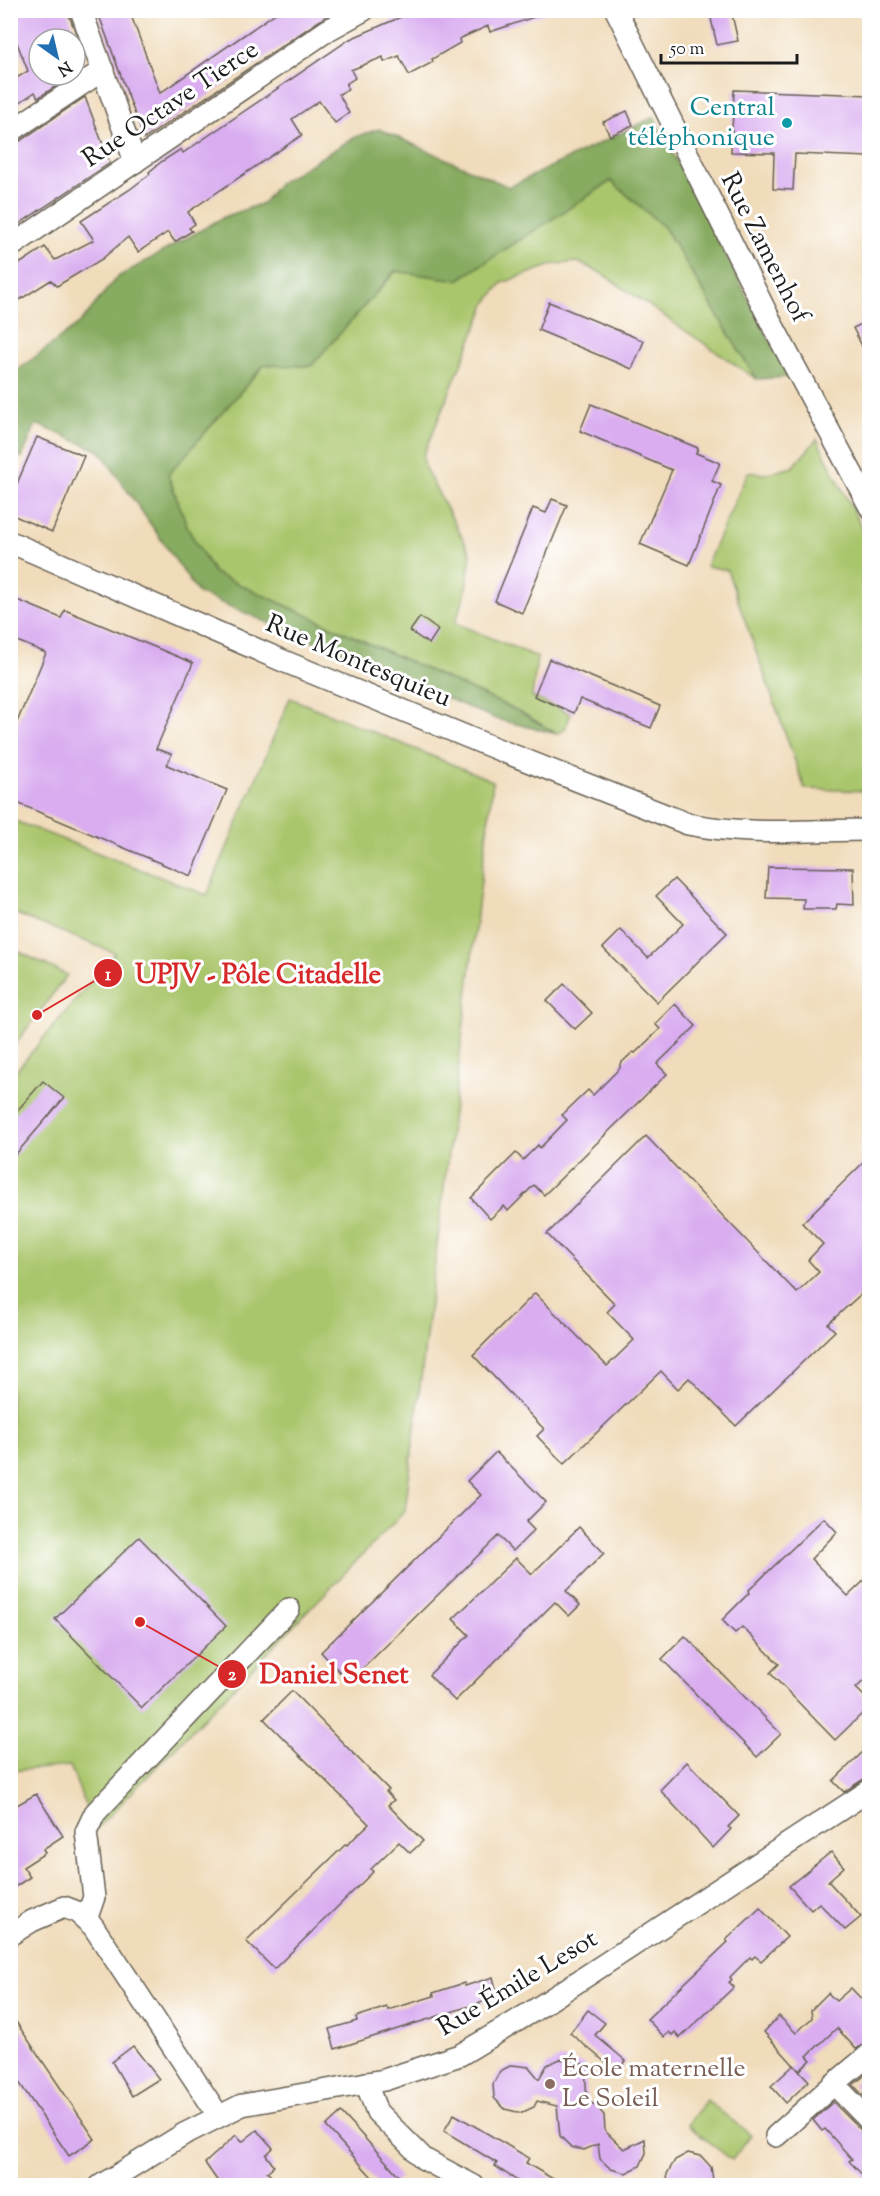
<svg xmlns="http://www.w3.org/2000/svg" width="880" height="2196" font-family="'Sorts Mill Goudy',serif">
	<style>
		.green { fill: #aac66d; stroke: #637144; stroke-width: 1.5 }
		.forest { fill: #87ab60; stroke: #52643e; stroke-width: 1.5 }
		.building { fill: #d9adf0 }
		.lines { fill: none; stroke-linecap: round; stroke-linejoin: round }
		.minor-casing { stroke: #665f53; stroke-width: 24 }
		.minor { stroke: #fff; stroke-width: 21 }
		.culture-dot { fill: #0f9aa8; stroke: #fff; stroke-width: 2 }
		.education-dot { fill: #8d6e63; stroke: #fff; stroke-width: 2 }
		.labels { text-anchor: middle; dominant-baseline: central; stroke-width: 6; stroke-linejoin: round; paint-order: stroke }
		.street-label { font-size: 26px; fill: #1c1c1c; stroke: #fff }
		.culture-label { font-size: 26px; fill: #0d838f; stroke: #fff; text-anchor: end }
		.education-label { font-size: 26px; fill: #785e54; stroke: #fff; text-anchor: start }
		.leader { fill: none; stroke: #d62828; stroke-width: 2 }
		.callout-dot { fill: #d62828; stroke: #fff; stroke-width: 2 }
		.mark-label { font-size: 18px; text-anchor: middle; font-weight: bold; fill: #fff }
		.callout-label { font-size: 27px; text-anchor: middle; font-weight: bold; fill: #d62828; stroke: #fff; stroke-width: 6; stroke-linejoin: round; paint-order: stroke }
	</style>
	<rect width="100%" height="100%" fill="#fff"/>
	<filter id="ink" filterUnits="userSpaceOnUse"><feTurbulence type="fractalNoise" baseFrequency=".0167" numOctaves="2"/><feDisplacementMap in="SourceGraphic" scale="12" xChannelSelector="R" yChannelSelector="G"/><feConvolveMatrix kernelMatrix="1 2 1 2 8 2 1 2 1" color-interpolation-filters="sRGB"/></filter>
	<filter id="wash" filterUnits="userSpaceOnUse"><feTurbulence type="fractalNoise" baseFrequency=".008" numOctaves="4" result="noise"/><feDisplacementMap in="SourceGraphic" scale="24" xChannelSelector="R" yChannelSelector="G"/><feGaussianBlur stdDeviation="1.35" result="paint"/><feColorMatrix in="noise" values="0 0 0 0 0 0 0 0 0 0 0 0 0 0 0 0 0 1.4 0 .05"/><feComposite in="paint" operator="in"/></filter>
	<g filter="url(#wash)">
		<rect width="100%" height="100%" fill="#f0dbba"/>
		<g class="green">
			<polygon points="611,181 665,228 756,379 601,273 578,262 555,264 502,283 487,302 423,456 425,468 471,554 465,595 455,623 537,657 532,697 571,714 565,729 557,734 520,712 214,573 189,531 168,475 264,365 311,366 396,271 458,280"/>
			<polygon points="817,439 869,542 869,791 805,789 727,570 706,566 748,472 764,474 793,467"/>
			<polygon points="290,698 493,781 405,1511 95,1830 70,1766 11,1771 10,1078 115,953 11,912 10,819 207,895"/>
			<polygon points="11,948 67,975 11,1050"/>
			<polygon points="706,2100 751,2135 732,2160 687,2125"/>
		</g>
		<polygon class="forest" points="654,117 789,377 756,379 665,228 611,181 458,280 395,271 311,366 264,365 168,475 189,531 214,573 520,712 557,734 496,719 198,593 100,451 36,424 22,458 11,447 10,367 14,373 81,322 116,278 224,217 263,203 279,183 355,137 379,129 509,187"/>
		<g id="blocks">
			<g class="building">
				<polygon points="10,10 67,10 78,39 39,39 39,75 73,75 38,98 35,92 10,109 10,82 28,71 10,25"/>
				<polygon points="97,10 129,10 160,93 280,10 335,10 144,139"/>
				<polygon points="417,10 467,10 468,12 472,10 546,10 546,13 490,32 488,26 459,39 460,43 432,59 433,62 409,75 399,56 384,62 383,57 351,70 355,78 346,84 348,89 339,94 349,113 335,123 319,101 292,119 302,135 188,212 195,224 189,228 192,231 175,242 168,232 138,252 128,237 102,259 57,286 51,280 10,306 10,270 45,247 55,260 94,240 81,221 129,190 150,174 149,172 161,162 181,149 183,153 350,39"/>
				<polygon points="709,10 731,10 738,41 717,45"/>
				<polygon points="734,90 870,95 870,157 795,154 793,190 773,189 774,153 731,152"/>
				<polygon points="85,97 110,163 10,230 10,145 17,143"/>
				<polygon points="627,111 633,125 610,136 603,122"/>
				<polygon points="549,302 644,341 632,369 538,330"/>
				<polygon points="870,320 870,362 853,328"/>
				<polygon points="591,404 698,448 696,453 720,463 712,481 721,485 689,565 640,544 672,470 580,431"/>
				<polygon points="37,437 84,456 52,532 10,514 10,500"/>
				<polygon points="552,499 567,505 522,613 495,601 533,508 546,513"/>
				<polygon points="15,599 61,618 65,610 193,663 156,749 172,754 167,765 227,790 191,876 10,800 10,739 46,653 10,638 10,611"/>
				<polygon points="420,617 438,630 429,644 410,631"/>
				<polygon points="549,659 660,706 651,728 580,699 574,713 534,696"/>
				<polygon points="768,867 853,868 854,905 837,904 836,909 803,909 804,899 766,898"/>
				<polygon points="674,879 727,933 657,1002 603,948 621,930 648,958 683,924 656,896"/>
				<polygon points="564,984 592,1013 575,1029 547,1001"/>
				<polygon points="675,1004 696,1026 657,1064 667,1074 544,1195 534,1185 508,1211 504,1206 490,1219 471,1198 516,1153 523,1160 538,1145 540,1148 567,1120 562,1115 588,1090 593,1095 620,1068 620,1064 633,1052 635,1053 660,1029 655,1024"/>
				<polygon points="43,1081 64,1098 10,1161 10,1119"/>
				<polygon points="646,1136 797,1293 819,1272 808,1260 823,1244 802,1223 870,1156 870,1304 860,1295 828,1324 835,1331 736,1426 689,1378 678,1389 661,1371 564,1464 537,1436 544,1429 473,1355 535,1293 607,1366 634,1340 607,1312 615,1304 547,1234"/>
				<polygon points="496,1452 546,1502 526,1522 534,1530 513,1551 498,1536 349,1682 321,1652 481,1495 467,1481"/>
				<polygon points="824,1518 837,1532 811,1559 848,1596 870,1575 870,1675 856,1688 870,1702 870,1706 835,1740 770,1673 779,1664 742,1627 735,1633 722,1620 749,1593 748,1591"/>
				<polygon points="579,1527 604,1553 566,1591 580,1605 569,1616 555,1602 455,1701 429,1675 469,1635 453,1619 516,1558 532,1574"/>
				<polygon points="139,1537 226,1626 142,1708 55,1619"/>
				<polygon points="685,1636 781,1734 757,1757 662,1659"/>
				<polygon points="292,1691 389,1790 386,1792 394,1800 388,1805 423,1841 410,1853 399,1842 371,1869 373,1872 274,1969 246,1941 346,1844 347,1845 369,1824 264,1719"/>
				<polygon points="870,1745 870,1775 844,1792 833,1781"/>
				<polygon points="687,1762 739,1816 728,1827 731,1829 713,1848 660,1790"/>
				<polygon points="36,1794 63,1836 43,1849 45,1853 23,1867 30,1877 10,1890 10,1809"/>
				<polygon points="831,1852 844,1867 828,1881 861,1917 845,1930 819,1903 811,1910 789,1886"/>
				<polygon points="760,1908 787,1937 761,1961 755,1956 752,1959 750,1957 730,1977 732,1980 729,1982 734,1987 680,2038 675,2032 672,2035 669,2032 664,2037 647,2019 728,1942 726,1940"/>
				<polygon points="493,1977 498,1997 335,2049 329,2029 357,2021 356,2017 387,2007 388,2010 434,1996 433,1993 464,1983 465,1986"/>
				<polygon points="851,1988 870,2008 870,2042 856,2049 837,2028 807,2056 811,2060 799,2071 764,2032 779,2016 796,2033 812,2018 811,2010 828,1993 836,2001"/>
				<polygon points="588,2010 605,2023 595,2035 626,2061 617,2072 570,2033"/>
				<polygon points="10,2013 95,2139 69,2156 10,2069"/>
				<polygon points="133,2046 159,2079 132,2096 112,2062"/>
				<polygon points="560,2059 585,2064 587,2103 594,2104 604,2115 605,2131 624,2149 645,2139 646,2153 640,2166 626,2173 611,2169 600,2159 598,2144 584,2150 571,2147 560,2136 557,2106 537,2101 534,2107 521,2113 505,2109 494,2098 493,2084 500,2071 512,2065 529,2067 539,2079 547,2065"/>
				<polygon points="794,2065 809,2081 786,2103 771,2086"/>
				<polygon points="870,2071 870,2102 853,2085"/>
				<polygon points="833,2102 861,2130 870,2133 870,2183 849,2161 852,2159 825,2129 822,2131 813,2120"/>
				<polygon points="341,2112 400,2177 391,2186 380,2186 326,2126"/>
				<polygon points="454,2114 529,2158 526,2163 565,2186 525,2186 495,2166 497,2163 444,2131"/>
				<polygon points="257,2130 273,2148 266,2155 274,2166 267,2172 271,2176 259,2186 221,2186 205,2163 236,2135 242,2142"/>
				<polygon points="688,2153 701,2156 711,2167 714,2186 668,2186 667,2174 675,2160"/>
			</g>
		</g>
	</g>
	<g filter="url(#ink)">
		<use href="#blocks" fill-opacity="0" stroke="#665f53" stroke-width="1.5"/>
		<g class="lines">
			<defs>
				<g id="minor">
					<polyline points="81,10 135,162"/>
					<polyline points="616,10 774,328 870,507"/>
					<polyline points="10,132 103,70"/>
					<polyline points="10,247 328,30 364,10"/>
					<path d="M10,542l271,118 211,87 196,77c59,12 122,6 182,6"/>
					<polyline points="86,1920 94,1897 86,1832 95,1813 289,1609"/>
					<polyline points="10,1935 32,1921 64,1907 77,1912 93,1926 218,2115"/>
					<polyline points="870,2054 834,2084 870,2121"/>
					<polyline points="366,2083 377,2112 424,2159 474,2186"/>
					<polyline points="776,2136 834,2084"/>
					<polyline points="100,2186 184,2134 242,2105 384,2080 460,2055 533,2011 870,1790"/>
				</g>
			</defs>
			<use href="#minor" class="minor-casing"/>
			<use href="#minor" class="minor"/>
		</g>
	</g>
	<circle class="culture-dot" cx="787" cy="123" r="6"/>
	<circle class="education-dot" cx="550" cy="2084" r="6"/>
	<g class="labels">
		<g class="street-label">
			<text transform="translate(171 105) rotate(-34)">Rue Octave Tierce</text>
			<text transform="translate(764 248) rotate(63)">Rue Zamenhof</text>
			<text transform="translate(358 662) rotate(23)">Rue Montesquieu</text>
			<text transform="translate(518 1984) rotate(-31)">Rue Émile Lesot</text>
		</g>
		<g class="culture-label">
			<text x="775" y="108">Central<tspan x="775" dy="30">téléphonique</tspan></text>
		</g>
		<g class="education-label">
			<text x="562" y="2069">École maternelle<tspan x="562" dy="30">Le Soleil</tspan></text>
		</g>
	</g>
	<path class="leader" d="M37 1015L108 973M140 1622L232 1674"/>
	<g class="callout-dot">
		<circle cx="37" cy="1015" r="6"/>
		<circle cx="140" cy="1622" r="6"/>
		<circle cx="108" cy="973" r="15"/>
		<circle cx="232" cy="1674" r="15"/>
	</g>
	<g class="mark-label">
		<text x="108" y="980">1</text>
		<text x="232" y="1680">2</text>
	</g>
	<g class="callout-label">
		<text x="258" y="983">UPJV - Pôle Citadelle</text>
		<text x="334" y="1683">Daniel Senet</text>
	</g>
	<rect width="880" height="2196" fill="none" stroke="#fff" stroke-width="36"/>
	<g transform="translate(57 57) rotate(146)"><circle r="28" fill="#ffffff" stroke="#a4a4a4" stroke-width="1.5"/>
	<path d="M0-4.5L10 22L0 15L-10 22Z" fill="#1f6fb2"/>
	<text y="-9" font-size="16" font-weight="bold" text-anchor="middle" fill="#1c1c1c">N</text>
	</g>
	<path d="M661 54v9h136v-9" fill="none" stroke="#1c1c1c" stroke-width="3"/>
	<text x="670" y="54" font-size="18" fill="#1c1c1c" stroke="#ffffff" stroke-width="4.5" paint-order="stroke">50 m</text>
</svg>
